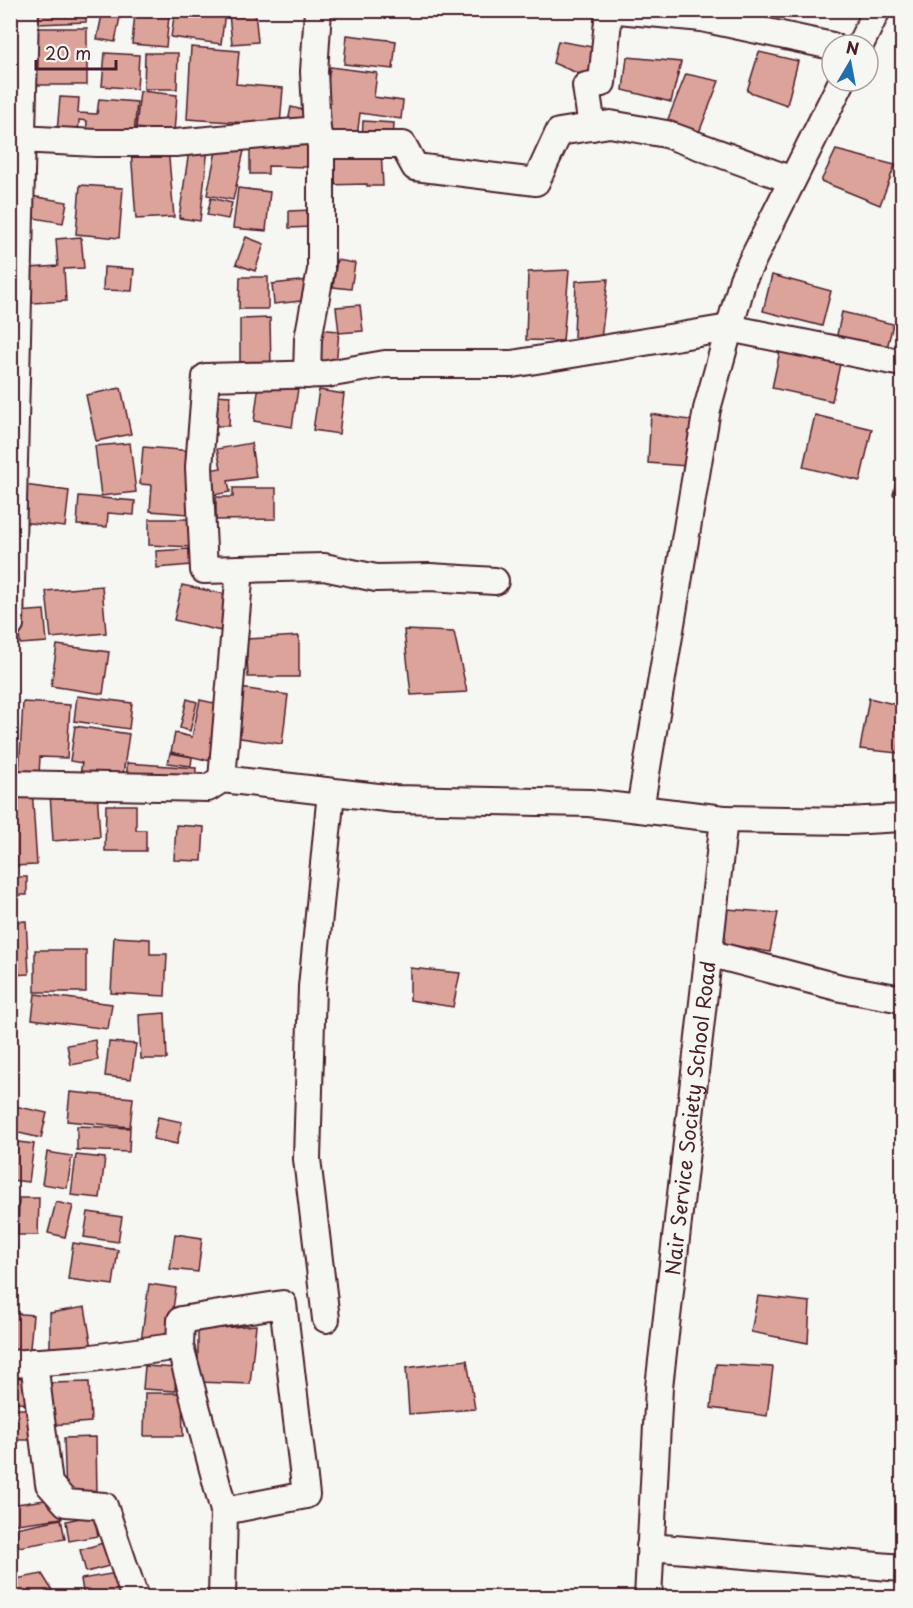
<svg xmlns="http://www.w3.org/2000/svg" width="913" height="1608" font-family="'Playpen Sans',sans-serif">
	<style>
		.building { fill: #dca39a; stroke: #4a1f2b; stroke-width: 1.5 }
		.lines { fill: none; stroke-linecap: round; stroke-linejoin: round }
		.street-casing { stroke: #4a1f2b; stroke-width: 30 }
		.street { stroke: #f6f6f2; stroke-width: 26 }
		.labels { text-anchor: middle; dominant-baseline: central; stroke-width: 4.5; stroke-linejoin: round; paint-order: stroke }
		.street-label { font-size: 20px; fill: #4a1f2b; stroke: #f6f6f2 }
	</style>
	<rect width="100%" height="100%" fill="#f6f6f2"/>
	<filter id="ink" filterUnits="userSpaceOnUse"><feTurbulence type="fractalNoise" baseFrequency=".0167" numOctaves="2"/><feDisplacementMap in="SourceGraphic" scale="12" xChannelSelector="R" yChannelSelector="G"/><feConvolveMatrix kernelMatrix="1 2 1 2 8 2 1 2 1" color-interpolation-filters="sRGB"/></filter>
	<g filter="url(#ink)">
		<g class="building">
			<polygon points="39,10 86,10 86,22 39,24"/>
			<polygon points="103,10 121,12 115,42 97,39"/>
			<polygon points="175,10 225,12 221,44 171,37"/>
			<polygon points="255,11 258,42 232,44 229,14"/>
			<polygon points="135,13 169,16 166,47 132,44"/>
			<rect x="33" y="28" width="54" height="57"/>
			<polygon points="347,35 396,41 393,69 344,64"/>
			<polygon points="558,41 604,49 594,80 553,63"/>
			<polygon points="191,47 239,51 236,84 283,88 280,125 187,119"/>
			<polygon points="759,52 798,61 787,105 747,91"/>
			<polygon points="105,53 139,55 137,89 102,86"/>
			<polygon points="145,53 178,53 177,89 144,89"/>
			<polygon points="627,57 681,62 671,102 623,90"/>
			<polygon points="330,67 377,73 374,97 403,101 401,119 360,113 357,137 321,132"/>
			<polygon points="686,74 719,81 698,135 666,124"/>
			<polygon points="140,91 177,95 174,132 136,128"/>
			<polygon points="60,97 79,98 78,113 97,114 99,99 137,102 134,134 86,139 87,121 79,120 78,135 57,133"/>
			<polygon points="291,107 312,112 308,127 288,122"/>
			<polygon points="363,121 394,123 393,142 362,140"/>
			<polygon points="218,141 245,146 233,200 207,195"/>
			<polygon points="190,144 208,147 200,221 179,218"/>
			<polygon points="250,144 309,145 309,167 268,166 268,174 250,174"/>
			<polygon points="168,147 174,217 136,219 131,150"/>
			<polygon points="381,150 383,186 367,186 367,184 325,185 324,152"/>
			<polygon points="836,150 895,165 880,205 821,181"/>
			<polygon points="80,185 123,188 119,238 76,234"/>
			<polygon points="238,188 270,192 266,231 233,228"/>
			<polygon points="31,196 67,202 63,223 28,217"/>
			<polygon points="211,198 232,203 228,219 207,215"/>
			<polygon points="312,210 312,227 289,228 289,211"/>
			<polygon points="81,237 84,268 64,269 66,301 32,303 30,268 58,266 56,239"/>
			<polygon points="246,237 264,244 255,271 236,264"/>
			<polygon points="337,260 355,263 351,289 333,287"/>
			<polygon points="104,267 134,269 132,291 103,290"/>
			<polygon points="569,270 563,341 526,340 528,272"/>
			<polygon points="772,275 831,291 822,326 763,311"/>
			<polygon points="240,277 268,277 268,309 239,309"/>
			<polygon points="608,279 601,339 574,337 576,281"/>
			<polygon points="308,280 310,300 274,304 272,284"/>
			<polygon points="360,305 363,331 339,333 336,307"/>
			<polygon points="842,312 893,324 885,356 835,344"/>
			<polygon points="270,318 271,370 240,370 240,319"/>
			<polygon points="315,329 339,331 336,366 312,364"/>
			<polygon points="780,351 840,364 832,401 772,388"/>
			<polygon points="259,384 298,389 292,427 254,421"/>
			<polygon points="121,388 131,434 96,441 86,395"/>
			<polygon points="319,390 344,394 339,434 313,430"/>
			<polygon points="215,395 230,396 229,426 215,426"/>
			<polygon points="651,414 696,421 687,466 648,463"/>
			<polygon points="815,415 872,429 860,481 803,467"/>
			<polygon points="130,443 136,492 101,496 95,446"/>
			<polygon points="251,443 256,477 228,481 230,492 208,496 203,471 221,468 217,449"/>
			<polygon points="143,447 193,451 188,514 150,511 152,485 140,484"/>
			<polygon points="902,456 902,497 893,495"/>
			<polygon points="24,485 69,491 65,527 20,522"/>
			<polygon points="233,488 276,488 276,519 216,520 216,497 233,497"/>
			<polygon points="79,496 135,501 134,515 108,513 107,527 77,525"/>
			<polygon points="149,519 194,519 193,547 149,545"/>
			<polygon points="190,549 191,565 157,568 156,551"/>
			<polygon points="182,585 229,595 221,631 174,620"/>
			<polygon points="102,586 106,633 51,638 46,591"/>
			<polygon points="44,610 47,642 20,644 17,612"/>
			<polygon points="404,630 454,632 467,692 411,695"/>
			<polygon points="299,636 299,677 248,677 246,639"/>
			<polygon points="57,645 109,652 103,694 51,686"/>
			<polygon points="240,688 288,695 282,744 234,737"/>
			<polygon points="77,696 132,703 129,729 74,721"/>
			<polygon points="869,698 902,706 902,728 898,753 860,749"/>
			<polygon points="187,699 197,702 190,731 180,728"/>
			<polygon points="200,700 223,705 211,761 171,752 175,733 192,737"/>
			<polygon points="23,702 70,705 67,758 40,757 39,774 19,773"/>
			<polygon points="75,726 129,734 122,781 80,774 82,763 70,761"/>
			<polygon points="170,753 192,757 191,766 168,763"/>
			<polygon points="127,763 196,768 195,785 127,780"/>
			<polygon points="32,788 37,865 10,866 10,789"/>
			<polygon points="97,790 100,837 53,841 50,793"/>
			<polygon points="106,805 136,805 136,830 146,830 146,851 105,851"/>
			<polygon points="176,825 204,827 202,861 174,860"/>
			<rect x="10" y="877" width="17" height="18"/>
			<polygon points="727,909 778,913 770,952 724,944"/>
			<polygon points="26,921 29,974 10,975 10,922"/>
			<polygon points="114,937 150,939 150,954 167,954 165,996 111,993"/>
			<rect x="35" y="950" width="51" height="42"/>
			<polygon points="410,968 460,973 453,1007 410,1000"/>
			<polygon points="35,994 112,1004 108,1029 32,1019"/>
			<polygon points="165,1013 167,1059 141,1059 139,1015"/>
			<polygon points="95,1040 98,1060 71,1065 67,1045"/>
			<polygon points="109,1042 136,1044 131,1079 105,1076"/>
			<polygon points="70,1092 133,1098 130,1127 67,1121"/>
			<polygon points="10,1105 47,1113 41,1138 10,1131"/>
			<polygon points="158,1117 182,1122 177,1144 153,1139"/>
			<polygon points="77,1126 130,1128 129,1152 77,1150"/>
			<polygon points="10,1141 34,1144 29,1182 10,1180"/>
			<polygon points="47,1152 72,1156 67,1188 42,1184"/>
			<polygon points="76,1155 105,1158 100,1198 71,1195"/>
			<polygon points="19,1198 39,1198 38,1235 18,1235"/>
			<polygon points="56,1202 73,1206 65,1237 48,1233"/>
			<polygon points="14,1203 17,1253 10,1254 10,1204"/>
			<polygon points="88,1212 122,1217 118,1242 84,1237"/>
			<polygon points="175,1234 202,1238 198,1272 170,1269"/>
			<polygon points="73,1243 118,1250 113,1285 68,1279"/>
			<polygon points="149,1284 176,1288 168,1345 141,1341"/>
			<polygon points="758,1296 810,1302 808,1343 751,1332"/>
			<polygon points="85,1307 93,1354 50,1353 50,1313"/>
			<polygon points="10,1313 33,1315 29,1359 10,1357"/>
			<polygon points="256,1325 250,1384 198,1382 198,1330"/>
			<polygon points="467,1360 475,1409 409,1414 406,1368"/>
			<polygon points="716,1364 773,1367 767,1416 711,1408"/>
			<polygon points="145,1366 176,1368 175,1391 143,1389"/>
			<polygon points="10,1371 31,1376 24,1404 10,1400"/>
			<polygon points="89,1382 91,1422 52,1425 50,1383"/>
			<polygon points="145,1393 182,1393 183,1436 144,1436"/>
			<rect x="10" y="1409" width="25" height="31"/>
			<polygon points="96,1437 97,1496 66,1498 64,1438"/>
			<polygon points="59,1498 62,1518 10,1525 10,1505"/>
			<polygon points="94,1515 98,1536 69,1541 66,1521"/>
			<polygon points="61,1519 65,1539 19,1547 15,1528"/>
			<polygon points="103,1543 109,1566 86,1572 80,1550"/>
			<polygon points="122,1572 126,1598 84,1598 81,1579"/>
			<polygon points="42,1574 52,1590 51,1598 10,1598 10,1580"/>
		</g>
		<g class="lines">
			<defs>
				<g id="street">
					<polyline points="618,10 702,18"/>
					<polyline points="703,10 702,18 832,46"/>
					<polyline points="860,45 877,10"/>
					<polyline points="592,127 586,86 602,83 609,10"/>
					<polyline points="317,130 314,72 318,10"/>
					<polyline points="20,139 96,143 175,143 317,130 321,145 403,145 415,167 536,182 559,132 610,124 666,134 792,180"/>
					<polyline points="307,375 308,339 321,270 321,145"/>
					<polyline points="240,569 324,567 376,578 430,577 495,581"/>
					<polyline points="10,625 25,10"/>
					<polyline points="222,779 240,569 204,570 199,467 206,377 327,374 385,364 512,364 729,328 902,363"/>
					<polyline points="10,784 208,788 222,779 395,799 589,803 724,819"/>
					<polyline points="640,809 707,409 743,279 842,81"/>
					<polyline points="708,953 841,988 902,999"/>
					<polyline points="326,1319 307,1159 312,987 331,792"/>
					<polyline points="180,1346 181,1320 283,1304 306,1495 224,1511"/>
					<polyline points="34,1362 49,1484 66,1503 104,1506 135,1598"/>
					<polyline points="10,1364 85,1359 180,1346 224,1511 222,1598"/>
					<polyline points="650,1547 902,1568"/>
					<path id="s1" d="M648,1598l11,-211 65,-568 124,2 54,-3"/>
				</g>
			</defs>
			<use href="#street" class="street-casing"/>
			<use href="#street" class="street"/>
		</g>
	</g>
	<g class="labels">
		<g class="street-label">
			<text stroke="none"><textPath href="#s1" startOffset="482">Nair Service Society School Road</textPath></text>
		</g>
	</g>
	<rect width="913" height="1608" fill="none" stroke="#f6f6f2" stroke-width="36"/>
	<rect x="18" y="18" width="877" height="1572" fill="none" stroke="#4a1f2b" stroke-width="2" filter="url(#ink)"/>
	<g transform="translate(850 63) rotate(10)"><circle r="28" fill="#f6f6f2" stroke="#b1a0a2" stroke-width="1.5"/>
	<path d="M0-4.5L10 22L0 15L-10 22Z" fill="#1f6fb2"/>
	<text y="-9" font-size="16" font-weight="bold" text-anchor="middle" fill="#4a1f2b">N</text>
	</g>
	<path d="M36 60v9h80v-9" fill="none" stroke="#4a1f2b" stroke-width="3"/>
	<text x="45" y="60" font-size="18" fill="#4a1f2b" stroke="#f6f6f2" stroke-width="4.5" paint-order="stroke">20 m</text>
</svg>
